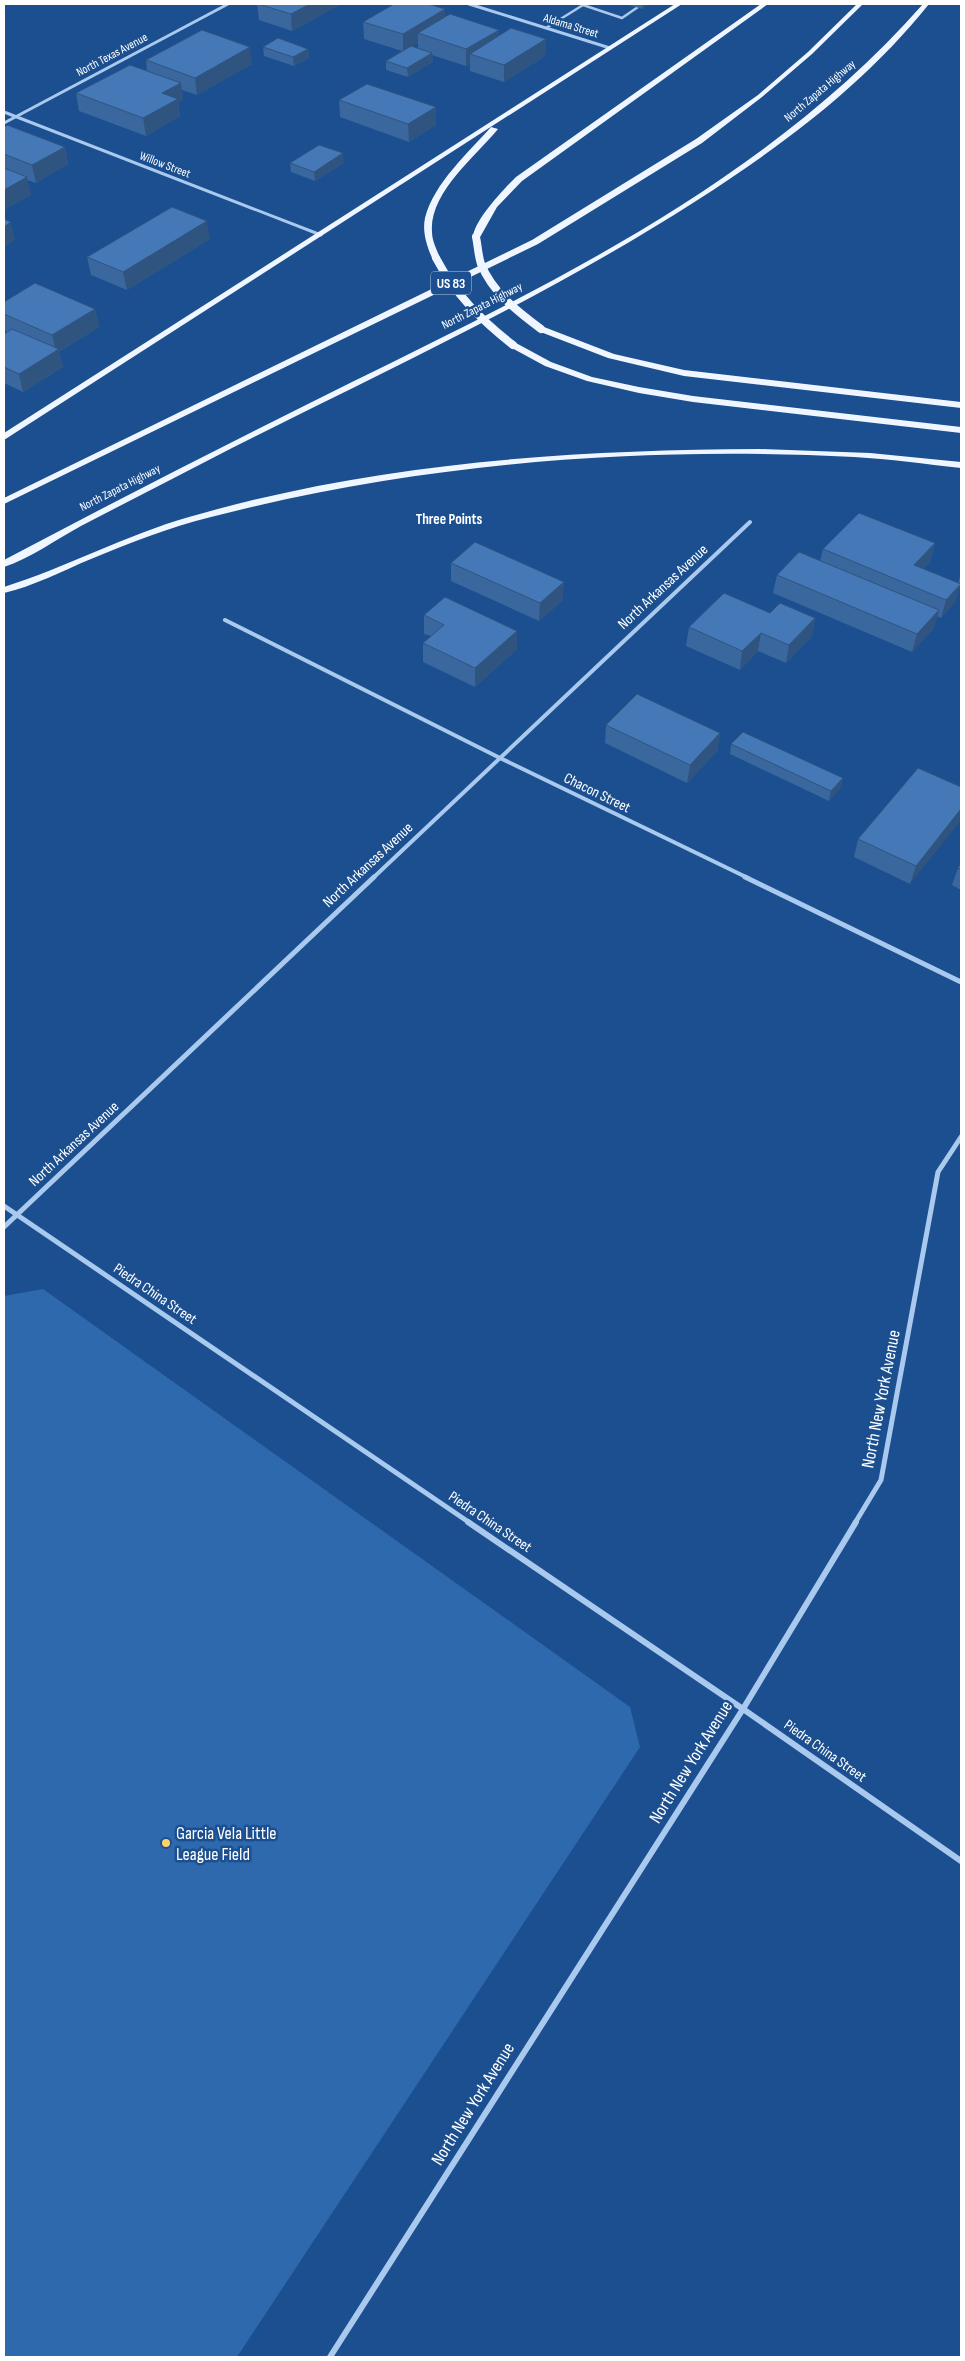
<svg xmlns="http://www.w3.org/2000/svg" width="965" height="2361" font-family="'Sofia Sans Condensed',sans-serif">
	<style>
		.green { fill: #2e69ad }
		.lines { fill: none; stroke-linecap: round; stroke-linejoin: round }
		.service { stroke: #a9c9ee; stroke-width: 2.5 }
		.minor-far3 { stroke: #a9c9ee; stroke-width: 3 }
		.minor-far2 { stroke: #a9c9ee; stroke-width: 4 }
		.minor-far1 { stroke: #a9c9ee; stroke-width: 5 }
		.minor { stroke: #a9c9ee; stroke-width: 6 }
		.primary { fill: #f0f6ff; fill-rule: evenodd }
		.primary-bridge { stroke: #f0f6ff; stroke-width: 8 }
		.wall { fill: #3a679d; fill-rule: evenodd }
		.shaded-wall { fill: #305480 }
		.building { fill: #4478b7; stroke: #305480 }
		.poi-dot { fill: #ffd166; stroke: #1b4f8f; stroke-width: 2 }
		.labels { text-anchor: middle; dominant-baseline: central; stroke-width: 5; stroke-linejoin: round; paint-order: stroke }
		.far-street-label { font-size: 12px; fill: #fff; stroke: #1b4f8f }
		.shield { fill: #1b4f8f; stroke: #bbcadd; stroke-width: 1 }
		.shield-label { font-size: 14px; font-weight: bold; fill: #fff }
		.far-quarter-label { font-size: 15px; font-weight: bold; fill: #fff; stroke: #1b4f8f }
		.street-label { font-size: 15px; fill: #fff; stroke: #1b4f8f }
		.near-street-label { font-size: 18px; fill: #fff; stroke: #1b4f8f }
		.near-poi-label { font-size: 18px; fill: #fff; stroke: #1b4f8f; text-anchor: start }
	</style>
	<rect width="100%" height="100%" fill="#1b4f8f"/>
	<polygon class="green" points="43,1289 630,1707 640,1747 237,2357 4,2357 4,1296"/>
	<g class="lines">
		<g class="service">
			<polyline points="583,5 622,18 638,7"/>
			<polyline points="546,28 583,5"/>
		</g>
		<g class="minor-far3">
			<polyline points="469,4 610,48"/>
			<polyline points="4,112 321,235"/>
			<polyline points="4,123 228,4"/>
		</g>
		<g class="minor-far2">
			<polyline points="225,620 500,758 748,878"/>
			<polyline points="373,878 750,522"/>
		</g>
		<g class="minor-far1">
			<polyline points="745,877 961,982"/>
			<polyline points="4,1206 470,1523"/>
			<polyline points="4,1227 374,877"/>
			<polyline points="855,1523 881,1480 938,1172 961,1137"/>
		</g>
		<g class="minor">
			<polyline points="468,1522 743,1709 961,1861"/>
			<polyline points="330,2357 743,1709 856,1522"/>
		</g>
		<g class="primary">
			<polygon points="675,4 682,4 4,440 4,433"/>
			<path d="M761,4h7l-246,177 -25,26 -18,32h-6c-1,-17 31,-50 43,-62z"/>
			<polygon points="857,4 863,4 812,54 762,97 702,143 538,244 4,504 4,498 532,240 696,139 758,95 808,52"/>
			<path d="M923,4h6c-64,80 -147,142 -233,197 -148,95 -307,168 -464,247 -50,26 -101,52 -151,78 -24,13 -52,33 -77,41v-7c115,-61 231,-120 348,-178 204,-100 418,-204 571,-378z"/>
			<path d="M491,127l7,2c-23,28 -69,64 -66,103 0,9 5,18 8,26l-7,2c-6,-13 -11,-28 -8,-42 9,-35 43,-65 66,-91z"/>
			<polygon points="538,327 544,327 614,354 684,370 961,402 961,408 684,376 608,358 538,331"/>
			<polygon points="510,343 516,343 551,362 592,377 639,387 693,396 961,427 961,433 693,402 639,393 587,381 545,366 510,347"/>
			<path d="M759,449l111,4 91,9v6c-36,-4 -71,-9 -107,-11 -216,-11 -433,6 -643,60 -41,10 -81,26 -120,42 -29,12 -57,27 -87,34v-6c63,-20 122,-52 185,-70 186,-54 378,-67 570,-68z"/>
		</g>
		<g class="primary-bridge">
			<path d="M476,237c2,9 2,18 5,27 11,28 37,48 60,65"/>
			<path d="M436,258c19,36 45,62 77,87"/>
		</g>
	</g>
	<g class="wall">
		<polygon points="257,4 341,4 292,31 259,20"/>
		<polygon points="626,4 650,4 642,9"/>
		<path d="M445,9v8l53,19 48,3 -1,17 -41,26 -34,-11v-7l-4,2 -34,-11 1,7 -25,15 -22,-7v-9l16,-10 -38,-12 -1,-17zM418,43v5l-6,-2z"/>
		<polygon points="263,47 308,49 309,58 294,66 264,56"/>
		<polygon points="146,60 252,64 197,95 182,90 183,100 178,103 180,116 146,136 79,111 76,93 147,71"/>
		<polygon points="339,100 436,125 409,142 340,117"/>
		<polygon points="4,127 65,147 68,164 36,183 27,180 31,195 4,210"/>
		<polygon points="290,163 344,163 315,181 291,172"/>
		<polygon points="210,239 127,290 91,275 87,257"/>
		<polygon points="4,302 95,309 99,327 59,352 63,367 23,392 4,383 4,334 7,332 4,330"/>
		<polygon points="935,543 930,562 923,569 955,602 941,618 937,616 934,628 912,652 773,593 777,575 820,561 823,549"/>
		<polygon points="451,563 563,600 539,621 451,581"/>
		<polygon points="961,573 961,584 958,583"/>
		<polygon points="424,615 517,631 517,649 475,687 423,662 423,643 431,636 424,634"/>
		<polygon points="815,618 812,636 786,663 758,651 740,670 686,646 689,627"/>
		<polygon points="606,725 720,733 717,751 687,783 605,743"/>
		<polygon points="731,744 843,778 841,787 829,801 730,754"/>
		<polygon points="961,787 910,884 854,857 858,839"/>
		<polygon points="961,863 961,890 952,885 958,868"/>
	</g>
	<g class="shaded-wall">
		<polygon points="310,4 341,4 292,31 291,14"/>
		<polygon points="643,4 650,4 642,9"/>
		<polygon points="445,9 446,26 418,33 418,43 403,52 403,34"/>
		<polygon points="499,30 498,47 470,54 470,64 466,66 466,49"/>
		<polygon points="546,39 545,56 504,82 504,65"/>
		<polygon points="250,47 252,64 197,95 195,78"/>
		<polygon points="308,49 309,58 294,66 293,57"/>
		<polygon points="432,53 433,62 408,77 407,68"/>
		<polygon points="181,83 183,100 178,103 180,116 146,136 143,118 162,93"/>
		<polygon points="436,107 436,125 409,142 408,124"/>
		<polygon points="65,147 68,164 36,183 32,165"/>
		<polygon points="343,153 344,163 315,181 314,172"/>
		<polygon points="27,177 31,195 4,210 4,190"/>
		<polygon points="207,221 210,239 127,290 123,272"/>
		<polygon points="11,222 15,240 4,247 4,227"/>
		<polygon points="95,309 99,327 59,352 63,367 23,392 19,374 56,351 52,335"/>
		<polygon points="935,543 930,562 910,583 914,565"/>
		<polygon points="564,582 563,600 539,621 540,603"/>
		<polygon points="961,584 955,602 941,618 946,600"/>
		<polygon points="939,610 934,628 912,652 917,634"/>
		<polygon points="815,618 812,636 786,663 789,645"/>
		<polygon points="517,631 517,649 475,687 475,668"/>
		<polygon points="761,633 758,651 740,670 742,651"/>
		<polygon points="720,733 717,751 687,783 690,765"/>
		<polygon points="843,778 841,787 829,801 831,791"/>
		<polygon points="961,809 961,820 910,884 916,866"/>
	</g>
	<g class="building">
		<polygon points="258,4 310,4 291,14"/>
		<polygon points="394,4 428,4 445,9 403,34 363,22"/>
		<polygon points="450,14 499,30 466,49 418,33"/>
		<polygon points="511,28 546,39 504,65 470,54"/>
		<polygon points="202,30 250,47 195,78 146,60"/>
		<polygon points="278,38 308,49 293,57 263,47"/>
		<polygon points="411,46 432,53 407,68 386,61"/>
		<polygon points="130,65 181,83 162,93 178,99 143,118 76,93"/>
		<polygon points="367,84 436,107 408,124 339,100"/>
		<polygon points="7,125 65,147 32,165 4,154 4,127"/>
		<polygon points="319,145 343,153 314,172 290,163"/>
		<polygon points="4,168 27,177 4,190"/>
		<polygon points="172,207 207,221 123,272 87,257"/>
		<polygon points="4,219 11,222 4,227"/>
		<polygon points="35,283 95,309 52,335 4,314 4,302"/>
		<polygon points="12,329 59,349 19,374 4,367 4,334"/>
		<polygon points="859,513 935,543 914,565 961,584 946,600 823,549"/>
		<polygon points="475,542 564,582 540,603 451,563"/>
		<polygon points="799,552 939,610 917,634 777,575"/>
		<polygon points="724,593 770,613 780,603 815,618 789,645 761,633 742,651 689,627"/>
		<polygon points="445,597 517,631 475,668 423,643 444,625 424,615"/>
		<polygon points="637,694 720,733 690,765 606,725"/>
		<polygon points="743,732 843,778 831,791 731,744"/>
		<polygon points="918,768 961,787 961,809 916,866 858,839"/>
		<polygon points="961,863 961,869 958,868"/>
	</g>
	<circle class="poi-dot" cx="166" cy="1843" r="5"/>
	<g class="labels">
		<g class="far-street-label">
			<text transform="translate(571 26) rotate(17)">Aldama Street</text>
			<text transform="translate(112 55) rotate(-28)">North Texas Avenue</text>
			<text transform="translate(820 91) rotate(-40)">North Zapata Highway</text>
			<text transform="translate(165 165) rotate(21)">Willow Street</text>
			<text transform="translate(482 306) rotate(-27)">North Zapata Highway</text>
			<text transform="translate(120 488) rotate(-27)">North Zapata Highway</text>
		</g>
		<rect class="shield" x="431" y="271.5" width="40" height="23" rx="4"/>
		<g class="shield-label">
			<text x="451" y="283">US 83</text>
		</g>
		<g class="far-quarter-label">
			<text x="449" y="519">Three Points</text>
		</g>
		<g class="street-label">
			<text transform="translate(663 587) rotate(-43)">North Arkansas Avenue</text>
			<text transform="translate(597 793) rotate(26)">Chacon Street</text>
			<text transform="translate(368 865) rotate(-43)">North Arkansas Avenue</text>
			<text transform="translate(74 1144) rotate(-43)">North Arkansas Avenue</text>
			<text transform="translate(155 1294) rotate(34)">Piedra China Street</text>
			<text transform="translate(490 1522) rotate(34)">Piedra China Street</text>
			<text transform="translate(825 1751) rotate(35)">Piedra China Street</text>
		</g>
		<g class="near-street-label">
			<text transform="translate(881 1399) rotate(-79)">North New York Avenue</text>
			<text transform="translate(691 1762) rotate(-58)">North New York Avenue</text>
			<text transform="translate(473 2104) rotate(-58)">North New York Avenue</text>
		</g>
		<g class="near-poi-label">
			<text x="176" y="1833">Garcia Vela Little<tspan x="176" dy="21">League Field</tspan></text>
		</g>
	</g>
	<rect width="965" height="2361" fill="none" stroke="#ffffff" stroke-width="10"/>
</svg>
